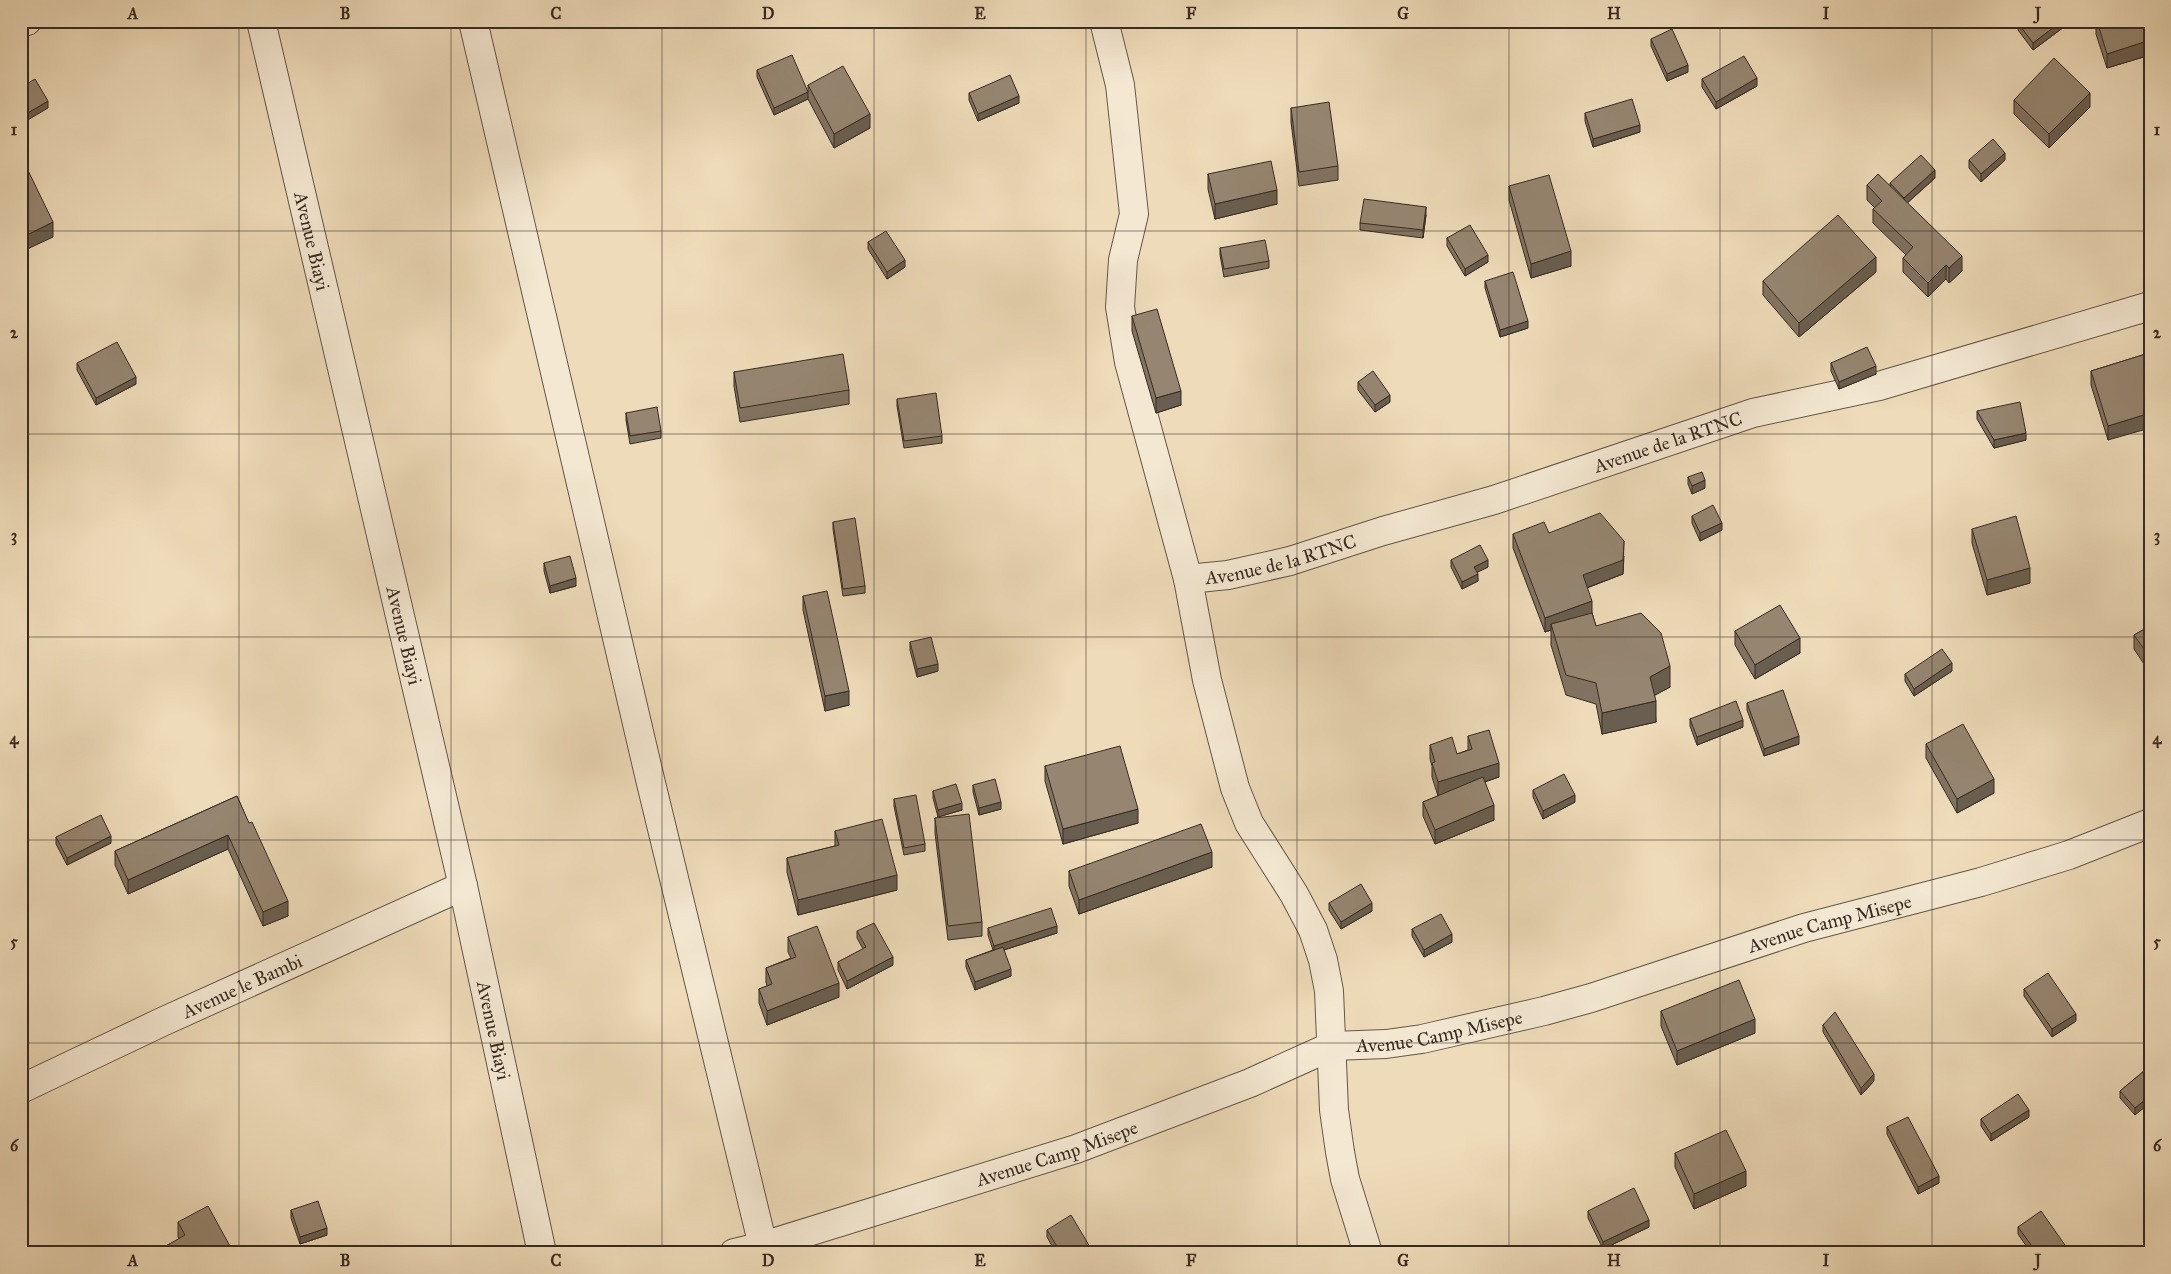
<svg xmlns="http://www.w3.org/2000/svg" width="2171" height="1274" font-family="'IM FELL Great Primer',serif">
	<style>
		.lines { fill: none; stroke-linecap: round; stroke-linejoin: round }
		.minor-casing { stroke: #655648; stroke-width: 30 }
		.tertiary-casing { stroke: #655648; stroke-width: 30 }
		.minor { stroke: #f4e8d2; stroke-width: 28 }
		.tertiary { stroke: #f4e8d2; stroke-width: 28 }
		.wall { fill: #817361; stroke: #372a22 }
		.shaded-wall { fill: #695e4f; stroke: #372a22 }
		.building { fill: #968671; stroke: #372a22 }
		.grid { fill: none; stroke: #372a22; stroke-width: 1; stroke-opacity: 0.55 }
		.labels { text-anchor: middle; dominant-baseline: central; stroke-width: 4.5; stroke-linejoin: round; paint-order: stroke }
		.street-label { font-size: 19px; fill: #372a22; stroke: #f4e8d2 }
		.neatline { fill: none; stroke: #372a22; stroke-width: 2 }
		.grid-label { font-size: 16px; text-anchor: middle; font-weight: bold; fill: #372a22 }
	</style>
	<rect width="100%" height="100%" fill="#eedbb9"/>
	<filter id="stains"><feTurbulence type="fractalNoise" baseFrequency=".004" numOctaves="4"/><feColorMatrix values="0 0 0 0 .2 0 0 0 0 .09 0 0 0 0 .02 0 0 0 .5 -.17"/></filter>
	<radialGradient id="worn" r=".72"><stop offset=".6" stop-color="#630" stop-opacity="0"/><stop offset="1" stop-color="#630" stop-opacity=".3"/></radialGradient>
	<g class="lines">
		<defs>
			<g id="minor">
				<polyline points="473,21 650,779 763,1246"/>
				<polyline points="1104,21 1120,85 1134,214 1123,260 1120,307 1129,362 1188,579 1207,680 1235,788 1249,823 1294,894 1313,930 1323,960 1329,991 1334,1110 1340,1152 1345,1179 1368,1253"/>
				<polyline points="21,23 27,21"/>
				<path id="s1" d="M1188,579l40,-4 62,-14 93,-30 111,-31 259,-87 126,-27 271,-80"/>
				<path id="s2" d="M21,1089l141,-67 301,-136"/>
				<path id="s3" d="M734,1253l29,-7 313,-97 174,-66 82,-37 54,-2 36,-5 122,-28 47,-13 213,-70 177,-46 88,-27 81,-32"/>
			</g>
			<g id="tertiary">
				<path id="s4" d="M261,21l202,865 79,367"/>
			</g>
		</defs>
		<use href="#minor" class="minor-casing"/>
		<use href="#tertiary" class="tertiary-casing"/>
		<use href="#minor" class="minor"/>
		<use href="#tertiary" class="tertiary"/>
	</g>
	<g class="wall">
		<polygon points="2019,21 2072,21 2033,50 2018,30 2018,23"/>
		<polygon points="2096,21 2150,21 2150,55 2107,68 2096,34"/>
		<polygon points="1651,39 1688,72 1667,81 1651,46"/>
		<polygon points="757,70 808,92 808,85 870,128 834,148 808,99 774,115 757,77"/>
		<polygon points="1702,79 1757,86 1716,109 1702,87"/>
		<polygon points="969,93 1019,103 978,121 969,100"/>
		<polygon points="2014,100 2090,107 2049,148 2014,114"/>
		<polygon points="1291,108 1338,166 1338,180 1299,186 1291,122"/>
		<polygon points="1585,113 1640,132 1593,147 1585,121"/>
		<polygon points="1969,160 2005,160 1981,182 1969,168"/>
		<polygon points="1208,174 1277,204 1215,219 1208,189"/>
		<polygon points="1935,178 1907,203 1962,271 1949,283 1946,279 1928,297 1903,272 1903,258 1906,255 1873,223 1873,209 1875,208 1867,200 1867,185 1890,186 1890,183"/>
		<polygon points="1509,186 1571,266 1531,278 1509,200"/>
		<polygon points="1426,215 1423,238 1360,230 1360,223"/>
		<polygon points="1447,238 1488,262 1465,276 1447,246"/>
		<polygon points="868,242 905,267 887,279 868,249"/>
		<polygon points="1220,248 1269,261 1269,268 1224,277 1220,255"/>
		<polygon points="1876,272 1799,337 1763,295 1763,281"/>
		<polygon points="1485,281 1528,328 1500,337 1485,288"/>
		<polygon points="1132,316 1181,405 1156,413 1132,331"/>
		<polygon points="2149,353 2108,440 2091,385 2091,371"/>
		<polygon points="77,363 136,384 96,405 77,370"/>
		<polygon points="1831,363 1876,374 1839,389 1831,371"/>
		<polygon points="734,372 849,390 849,404 740,422 734,386"/>
		<polygon points="1358,382 1390,402 1375,412 1358,390"/>
		<polygon points="897,399 942,436 942,443 904,448 897,406"/>
		<polygon points="1977,411 2026,440 1994,448 1977,419"/>
		<polygon points="626,413 661,431 661,438 630,444 626,420"/>
		<polygon points="1688,477 1705,488 1692,494 1688,484"/>
		<polygon points="1692,516 1722,530 1700,541 1692,523"/>
		<polygon points="833,522 865,586 865,593 843,596 833,529"/>
		<polygon points="1972,529 2030,583 1987,595 1972,543"/>
		<polygon points="1549,533 1624,556 1623,574 1587,588 1592,613 1596,626 1670,687 1654,695 1656,722 1602,734 1596,704 1566,695 1551,645 1551,630 1545,632 1513,548 1513,534"/>
		<polygon points="1451,560 1488,567 1477,572 1478,581 1462,589 1451,567"/>
		<polygon points="544,563 576,586 550,593 544,571"/>
		<polygon points="803,596 849,705 825,711 803,610"/>
		<polygon points="2150,626 2150,673 2134,649 2134,635"/>
		<polygon points="1735,631 1800,653 1755,679 1735,645"/>
		<polygon points="910,642 938,671 917,677 910,650"/>
		<polygon points="1952,671 1914,696 1905,681 1905,674"/>
		<polygon points="1747,703 1799,744 1764,756 1747,710"/>
		<polygon points="1690,719 1743,727 1697,745 1690,726"/>
		<polygon points="1468,736 1499,777 1485,782 1494,820 1435,844 1423,816 1423,802 1438,796 1432,777 1432,766 1430,759 1430,745 1457,754 1468,750"/>
		<polygon points="1926,744 1994,793 1957,813 1926,758"/>
		<polygon points="1045,766 1138,823 1063,844 1045,781"/>
		<polygon points="973,785 1001,809 979,815 973,792"/>
		<polygon points="1533,790 1575,802 1543,819 1533,797"/>
		<polygon points="933,791 962,810 938,817 933,798"/>
		<polygon points="237,796 288,916 263,926 228,849 128,894 115,865 115,851"/>
		<polygon points="894,799 925,844 925,851 904,855 894,806"/>
		<polygon points="935,818 982,922 982,936 948,940 935,833"/>
		<polygon points="835,831 897,890 798,915 787,872 787,858 835,846"/>
		<polygon points="56,837 111,843 67,865 56,844"/>
		<polygon points="1212,867 1079,914 1069,886 1069,871"/>
		<polygon points="1329,903 1372,911 1341,929 1329,910"/>
		<polygon points="988,928 1057,933 1004,950 1011,976 975,990 966,967 966,960 993,950 988,935"/>
		<polygon points="1412,929 1452,942 1424,957 1412,936"/>
		<polygon points="857,931 893,965 847,989 838,970 838,962 863,949 857,938"/>
		<polygon points="788,937 839,997 767,1025 759,1003 759,989 767,986 766,982 766,968 791,958 788,952"/>
		<polygon points="2024,989 2076,1021 2052,1037 2024,996"/>
		<polygon points="1661,1011 1755,1033 1677,1065 1661,1026"/>
		<polygon points="1823,1025 1874,1081 1861,1095 1823,1032"/>
		<polygon points="2150,1066 2135,1115 2120,1098 2120,1091"/>
		<polygon points="2029,1117 1991,1141 1981,1126 1981,1119"/>
		<polygon points="1887,1127 1939,1183 1918,1194 1887,1134"/>
		<polygon points="1675,1153 1746,1186 1694,1209 1675,1167"/>
		<polygon points="291,1210 327,1235 300,1244 291,1218"/>
		<polygon points="1588,1211 1649,1227 1603,1249 1588,1218"/>
		<polygon points="178,1222 231,1253 166,1253 166,1246 179,1239 178,1237"/>
		<polygon points="2018,1227 2065,1253 2031,1253 2018,1234"/>
		<polygon points="1047,1230 1090,1253 1056,1253 1047,1237"/>
	</g>
	<g class="shaded-wall">
		<polygon points="2062,21 2072,21 2033,50 2033,43"/>
		<polygon points="2150,40 2150,55 2107,68 2107,54"/>
		<polygon points="1688,65 1688,72 1667,81 1667,74"/>
		<polygon points="1757,78 1757,86 1716,109 1716,102"/>
		<polygon points="808,92 808,99 774,115 774,108"/>
		<polygon points="2090,93 2090,107 2049,148 2049,134"/>
		<polygon points="1019,96 1019,103 978,121 978,114"/>
		<polygon points="48,101 48,108 21,124 21,117"/>
		<polygon points="870,114 870,128 834,148 834,134"/>
		<polygon points="1640,125 1640,132 1593,147 1593,139"/>
		<polygon points="2005,153 2005,160 1981,182 1981,174"/>
		<polygon points="1935,170 1935,178 1904,206 1904,198"/>
		<polygon points="1277,190 1277,204 1215,219 1215,204"/>
		<polygon points="1426,207 1426,215 1423,238 1423,230"/>
		<polygon points="53,222 53,237 21,252 21,238"/>
		<polygon points="1571,251 1571,266 1531,278 1531,264"/>
		<polygon points="1488,255 1488,262 1465,276 1465,269"/>
		<polygon points="1962,256 1962,271 1949,283 1949,268"/>
		<polygon points="1876,257 1876,272 1799,337 1799,323"/>
		<polygon points="905,260 905,267 887,279 887,272"/>
		<polygon points="1946,265 1946,279 1928,297 1928,283"/>
		<polygon points="1528,321 1528,328 1500,337 1500,330"/>
		<polygon points="1876,366 1876,374 1839,389 1839,382"/>
		<polygon points="136,377 136,384 96,405 96,398"/>
		<polygon points="1181,391 1181,405 1156,413 1156,398"/>
		<polygon points="1390,395 1390,402 1375,412 1375,405"/>
		<polygon points="2150,413 2150,428 2108,440 2108,426"/>
		<polygon points="2026,433 2026,440 1994,448 1994,440"/>
		<polygon points="1705,480 1705,488 1692,494 1692,486"/>
		<polygon points="1722,523 1722,530 1700,541 1700,533"/>
		<polygon points="1624,541 1623,574 1583,589 1583,575"/>
		<polygon points="1488,560 1488,567 1474,574 1474,567"/>
		<polygon points="2030,568 2030,583 1987,595 1987,580"/>
		<polygon points="1478,574 1478,581 1462,589 1462,582"/>
		<polygon points="576,578 576,586 550,593 550,586"/>
		<polygon points="1592,601 1592,615 1551,624 1551,630 1545,632 1545,618"/>
		<polygon points="1800,638 1800,653 1755,679 1755,665"/>
		<polygon points="1952,663 1952,671 1914,696 1914,689"/>
		<polygon points="938,664 938,671 917,677 917,669"/>
		<polygon points="1670,666 1670,687 1650,698 1650,677"/>
		<polygon points="849,691 849,705 825,711 825,696"/>
		<polygon points="1656,701 1656,722 1602,734 1602,713"/>
		<polygon points="1743,720 1743,727 1697,745 1697,737"/>
		<polygon points="1799,736 1799,744 1764,756 1764,749"/>
		<polygon points="1499,763 1499,777 1438,796 1438,782"/>
		<polygon points="1994,779 1994,793 1957,813 1957,799"/>
		<polygon points="1575,795 1575,802 1543,819 1543,811"/>
		<polygon points="1001,802 1001,809 979,815 979,808"/>
		<polygon points="962,803 962,810 938,817 938,810"/>
		<polygon points="1494,805 1494,820 1435,844 1435,830"/>
		<polygon points="1138,809 1138,823 1063,844 1063,829"/>
		<polygon points="228,835 228,849 128,894 128,880"/>
		<polygon points="111,836 111,843 67,865 67,858"/>
		<polygon points="1212,852 1212,867 1079,914 1079,900"/>
		<polygon points="897,875 897,890 798,915 798,900"/>
		<polygon points="288,901 288,916 263,926 263,912"/>
		<polygon points="1372,903 1372,911 1341,929 1341,922"/>
		<polygon points="1057,926 1057,933 994,953 994,946"/>
		<polygon points="1452,934 1452,942 1424,957 1424,950"/>
		<polygon points="893,957 893,965 847,989 847,981"/>
		<polygon points="1011,969 1011,976 975,990 975,982"/>
		<polygon points="839,983 839,997 767,1025 767,1011"/>
		<polygon points="2076,1014 2076,1021 2052,1037 2052,1029"/>
		<polygon points="1755,1019 1755,1033 1677,1065 1677,1051"/>
		<polygon points="1874,1074 1874,1081 1861,1095 1861,1088"/>
		<polygon points="2150,1096 2150,1103 2135,1115 2135,1108"/>
		<polygon points="2029,1110 2029,1117 1991,1141 1991,1134"/>
		<polygon points="1746,1171 1746,1186 1694,1209 1694,1194"/>
		<polygon points="1939,1176 1939,1183 1918,1194 1918,1187"/>
		<polygon points="1649,1220 1649,1227 1603,1249 1603,1242"/>
		<polygon points="327,1228 327,1235 300,1244 300,1237"/>
		<polygon points="2065,1245 2065,1253 2054,1253"/>
		<polygon points="1090,1247 1090,1253 1079,1253"/>
		<polygon points="231,1248 231,1253 222,1253"/>
	</g>
	<g class="building">
		<polygon points="2019,21 2062,21 2033,43 2018,23"/>
		<polygon points="2097,21 2150,21 2150,40 2107,54"/>
		<polygon points="1672,29 1688,65 1667,74 1651,39"/>
		<polygon points="792,55 808,92 774,108 757,70"/>
		<polygon points="1744,56 1757,78 1716,102 1702,79"/>
		<polygon points="2054,58 2090,93 2049,134 2014,100"/>
		<polygon points="843,66 870,114 834,134 808,85"/>
		<polygon points="1010,75 1019,96 978,114 969,93"/>
		<polygon points="35,79 48,101 21,117 21,87"/>
		<polygon points="1632,99 1640,125 1593,139 1585,113"/>
		<polygon points="1329,102 1338,166 1299,172 1291,108"/>
		<polygon points="1993,139 2005,153 1981,174 1969,160"/>
		<polygon points="1921,155 1935,170 1904,198 1890,183"/>
		<polygon points="21,158 22,158 53,222 21,238"/>
		<polygon points="1271,161 1277,190 1215,204 1208,174"/>
		<polygon points="1878,174 1962,256 1949,268 1946,265 1928,283 1903,258 1913,247 1873,209 1882,201 1867,185"/>
		<polygon points="1549,175 1571,251 1531,264 1509,186"/>
		<polygon points="1364,199 1426,207 1423,230 1360,223"/>
		<polygon points="1838,215 1876,257 1799,323 1763,281"/>
		<polygon points="1470,225 1488,255 1465,269 1447,238"/>
		<polygon points="886,231 905,260 887,272 868,242"/>
		<polygon points="1265,240 1269,261 1224,269 1220,248"/>
		<polygon points="1513,272 1528,321 1500,330 1485,281"/>
		<polygon points="1157,309 1181,391 1156,398 1132,316"/>
		<polygon points="117,342 136,377 96,398 77,363"/>
		<polygon points="1867,347 1876,366 1839,382 1831,363"/>
		<polygon points="2149,353 2150,413 2108,426 2091,371"/>
		<polygon points="843,354 849,390 740,408 734,372"/>
		<polygon points="1373,371 1390,395 1375,405 1358,382"/>
		<polygon points="936,393 942,436 904,441 897,399"/>
		<polygon points="2020,402 2026,433 1994,440 1977,411"/>
		<polygon points="657,407 661,431 630,436 626,413"/>
		<polygon points="1702,472 1705,480 1692,486 1688,477"/>
		<polygon points="1713,505 1722,523 1700,533 1692,516"/>
		<polygon points="1600,513 1624,541 1623,560 1583,575 1592,601 1545,618 1513,534 1544,522 1549,533"/>
		<polygon points="2016,516 2030,568 1987,580 1972,529"/>
		<polygon points="855,518 865,586 843,589 833,522"/>
		<polygon points="1480,545 1488,560 1474,567 1478,574 1462,582 1451,560"/>
		<polygon points="570,556 576,578 550,586 544,563"/>
		<polygon points="827,591 849,691 825,696 803,596"/>
		<polygon points="1780,605 1800,638 1755,665 1735,631"/>
		<polygon points="1592,613 1596,626 1641,613 1661,633 1670,666 1650,677 1656,701 1602,713 1596,683 1566,675 1551,624"/>
		<polygon points="2150,626 2150,658 2134,635"/>
		<polygon points="931,637 938,664 917,669 910,642"/>
		<polygon points="1942,649 1952,663 1914,689 1905,674"/>
		<polygon points="1783,690 1799,736 1764,749 1747,703"/>
		<polygon points="1736,701 1743,720 1697,737 1690,719"/>
		<polygon points="1963,724 1994,779 1957,799 1926,744"/>
		<polygon points="1489,730 1499,763 1438,782 1432,763 1435,762 1430,745 1452,737 1457,754 1472,749 1468,736"/>
		<polygon points="1120,746 1138,809 1063,829 1045,766"/>
		<polygon points="1564,774 1575,795 1543,811 1533,790"/>
		<polygon points="1483,777 1494,805 1435,830 1423,802"/>
		<polygon points="995,779 1001,802 979,808 973,785"/>
		<polygon points="956,784 962,803 938,810 933,791"/>
		<polygon points="916,795 925,844 904,848 894,799"/>
		<polygon points="237,796 249,823 252,822 288,901 263,912 228,835 128,880 115,851"/>
		<polygon points="969,814 982,922 948,926 935,818"/>
		<polygon points="101,815 111,836 67,858 56,837"/>
		<polygon points="882,819 897,875 798,900 787,858 839,845 835,831"/>
		<polygon points="1201,824 1212,852 1079,900 1069,871"/>
		<polygon points="1361,884 1372,903 1341,922 1329,903"/>
		<polygon points="1051,908 1057,926 994,946 988,928"/>
		<polygon points="1441,914 1452,934 1424,950 1412,929"/>
		<polygon points="874,923 893,957 847,981 838,962 866,947 857,931"/>
		<polygon points="817,926 839,983 767,1011 759,989 772,984 766,968 796,957 788,937"/>
		<polygon points="1003,947 1011,969 975,982 966,960"/>
		<polygon points="2048,973 2076,1014 2052,1029 2024,989"/>
		<polygon points="1739,980 1755,1019 1677,1051 1661,1011"/>
		<polygon points="1835,1012 1874,1074 1861,1088 1823,1025"/>
		<polygon points="2150,1066 2150,1096 2135,1108 2120,1091"/>
		<polygon points="2018,1094 2029,1110 1991,1134 1981,1119"/>
		<polygon points="1908,1117 1939,1176 1918,1187 1887,1127"/>
		<polygon points="1726,1130 1746,1171 1694,1194 1675,1153"/>
		<polygon points="1634,1188 1649,1220 1603,1242 1588,1211"/>
		<polygon points="318,1201 327,1228 300,1237 291,1210"/>
		<polygon points="208,1206 231,1248 222,1253 169,1253 166,1246 185,1235 178,1222"/>
		<polygon points="2041,1211 2065,1245 2054,1253 2037,1253 2018,1227"/>
		<polygon points="1071,1215 1090,1247 1079,1253 1061,1253 1047,1230"/>
		<polygon points="1814,1248 1816,1253 1803,1253"/>
	</g>
	<path class="grid" d="M239,21v1232M451,21v1232M662,21v1232M874,21v1232M1086,21v1232M1297,21v1232M1509,21v1232M1720,21v1232M1932,21v1232M21,231h2129M21,434h2129M21,637h2129M21,840h2129M21,1043h2129"/>
	<g class="labels">
		<g class="street-label">
			<text stroke="none"><textPath href="#s4" startOffset="226">Avenue Biayi</textPath></text>
			<text stroke="none"><textPath href="#s1" startOffset="500">Avenue de la RTNC</textPath></text>
			<text stroke="none"><textPath href="#s1" startOffset="95">Avenue de la RTNC</textPath></text>
			<text stroke="none"><textPath href="#s4" startOffset="631">Avenue Biayi</textPath></text>
			<text stroke="none"><textPath href="#s3" startOffset="1148">Avenue Camp Misepe</textPath></text>
			<text stroke="none"><textPath href="#s2" startOffset="244">Avenue le Bambi</textPath></text>
			<text stroke="none"><textPath href="#s3" startOffset="742">Avenue Camp Misepe</textPath></text>
			<text stroke="none"><textPath href="#s4" startOffset="1036">Avenue Biayi</textPath></text>
			<text stroke="none"><textPath href="#s3" startOffset="338">Avenue Camp Misepe</textPath></text>
		</g>
	</g>
	<rect width="2171" height="1274" fill="none" stroke="#eedbb9" stroke-width="55"/>
	<rect x="28" y="28" width="2116" height="1218" class="neatline"/>
	<g class="grid-label">
		<text x="133" y="19">A</text>
		<text x="345" y="19">B</text>
		<text x="556" y="19">C</text>
		<text x="768" y="19">D</text>
		<text x="980" y="19">E</text>
		<text x="1191" y="19">F</text>
		<text x="1403" y="19">G</text>
		<text x="1614" y="19">H</text>
		<text x="1826" y="19">I</text>
		<text x="2038" y="19">J</text>
		<text x="14" y="135">1</text>
		<text x="2157" y="135">1</text>
		<text x="14" y="338">2</text>
		<text x="2157" y="338">2</text>
		<text x="14" y="541">3</text>
		<text x="2157" y="541">3</text>
		<text x="14" y="744">4</text>
		<text x="2157" y="744">4</text>
		<text x="14" y="947">5</text>
		<text x="2157" y="947">5</text>
		<text x="14" y="1151">6</text>
		<text x="2157" y="1151">6</text>
		<text x="133" y="1266">A</text>
		<text x="345" y="1266">B</text>
		<text x="556" y="1266">C</text>
		<text x="768" y="1266">D</text>
		<text x="980" y="1266">E</text>
		<text x="1191" y="1266">F</text>
		<text x="1403" y="1266">G</text>
		<text x="1614" y="1266">H</text>
		<text x="1826" y="1266">I</text>
		<text x="2038" y="1266">J</text>
	</g>
	<rect width="100%" height="100%" filter="url(#stains)"/>
	<rect width="100%" height="100%" fill="url(#worn)"/>
</svg>
